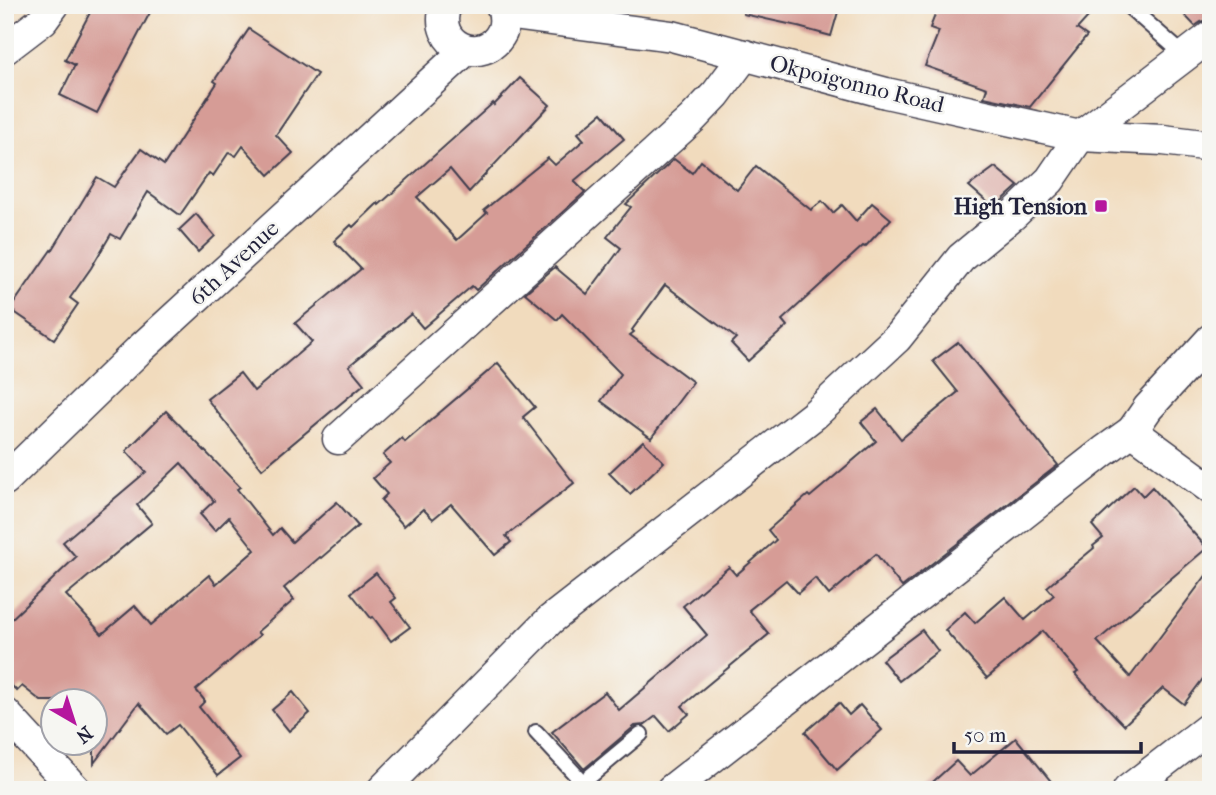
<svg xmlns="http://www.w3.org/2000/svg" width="1216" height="795" font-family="'IM FELL French Canon',serif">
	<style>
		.building { fill: #d69c96; fill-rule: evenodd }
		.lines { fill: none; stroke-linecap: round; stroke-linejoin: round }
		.service-casing { stroke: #413e4e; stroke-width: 18 }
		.minor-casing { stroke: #413e4e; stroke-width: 33 }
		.service { stroke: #fff; stroke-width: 14 }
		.minor { stroke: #fff; stroke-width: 30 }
		.poi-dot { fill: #b5179e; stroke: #f6f6f2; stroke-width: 2.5 }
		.labels { text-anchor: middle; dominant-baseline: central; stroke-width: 5; stroke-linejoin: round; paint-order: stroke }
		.street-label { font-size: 23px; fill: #22223b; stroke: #f6f6f2 }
		.poi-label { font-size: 23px; font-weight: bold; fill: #22223b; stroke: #f6f6f2; text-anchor: end }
	</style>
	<rect width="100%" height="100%" fill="#f6f6f2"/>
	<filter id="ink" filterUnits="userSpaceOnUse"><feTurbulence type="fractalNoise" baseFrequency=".0143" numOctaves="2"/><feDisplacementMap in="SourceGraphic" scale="14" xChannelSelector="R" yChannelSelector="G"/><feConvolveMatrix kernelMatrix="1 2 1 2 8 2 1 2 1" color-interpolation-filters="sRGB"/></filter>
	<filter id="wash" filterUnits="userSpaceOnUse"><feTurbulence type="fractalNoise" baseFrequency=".00686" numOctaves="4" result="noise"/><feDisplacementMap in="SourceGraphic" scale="28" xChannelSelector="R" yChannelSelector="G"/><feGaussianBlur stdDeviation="1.57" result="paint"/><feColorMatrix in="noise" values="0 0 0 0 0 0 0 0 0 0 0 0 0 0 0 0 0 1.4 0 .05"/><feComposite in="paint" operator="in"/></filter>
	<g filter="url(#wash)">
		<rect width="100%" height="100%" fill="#f1dbbd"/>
		<g id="blocks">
			<g class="building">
				<polygon points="94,5 154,5 97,113 60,95 75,65 65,60"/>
				<polygon points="744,5 840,5 831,36 798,27 798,26 743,14"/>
				<polygon points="939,5 1099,5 1077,29 1087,36 1030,107 984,97 987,88 925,66 939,31 930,28"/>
				<polygon points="1175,5 1211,5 1211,19 1201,22 1195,26"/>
				<polygon points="249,29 317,74 276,135 293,153 269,175 243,146 236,156 229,152 213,176 209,173 180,215 148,192 120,239 111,234 91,268 70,298 78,304 54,339 10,309 51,250 52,251 97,177 114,187 141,149 164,165 217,83 214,81"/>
				<polygon points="520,78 550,105 469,192 450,169 417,197 457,240 487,213 484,210 548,158 555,165 584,140 578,133 602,113 624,139 574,181 585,192 476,290 472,286 423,328 411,314 349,366 364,384 262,469 207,399 240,373 254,391 312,342 295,323 361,269 334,241 351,225 353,227 378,203 379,205 493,103 494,105"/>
				<polygon points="674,159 692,173 701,161 737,190 756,166 811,210 822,201 833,213 842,205 856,221 872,203 891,219 865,247 863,246 782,320 787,326 748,361 731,343 736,338 665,285 632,330 634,332 630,335 693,382 651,438 601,401 621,374 562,314 557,320 525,293 555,267 587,294 621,248 607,237 631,207 626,204"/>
				<polygon points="995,167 1018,186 994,208 969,186"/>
				<polygon points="196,214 215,236 198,252 179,230"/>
				<polygon points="958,342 1058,465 902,587 876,554 829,595 815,578 798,593 786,580 749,610 769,634 682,706 689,714 669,731 656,716 644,725 635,726 584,769 552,732 605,692 619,710 707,635 683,606 729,567 736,575 776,540 768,530 808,495 810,497 876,441 861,422 877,409 901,439 958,392 933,361"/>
				<polygon points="498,363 535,407 523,417 574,483 506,536 511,542 495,555 451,504 433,519 423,509 404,526 381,500 387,494 373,478 390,463 383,455 402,438 405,442"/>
				<path d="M166,411l74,76 -3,2 36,46 7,-7 12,14 45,-40 21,24 -37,32 -1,-1 -36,31 10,12 -37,32 3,3 -64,55 9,11 -6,6 41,51 -22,17 -40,-50 -12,9 -27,-31 -45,60v-62h-53l-19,-15 -5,5 -12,-12v-54l71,-68 -13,-15 83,-70 -20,-21zM181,463l33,38 -14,13 15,17 14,-14 26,33 -39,34 -7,-9 -58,50 -16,-19 -33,28 -36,-39 86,-72 -15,-18z"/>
				<polygon points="643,441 664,462 630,494 609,473"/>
				<polygon points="1134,486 1143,496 1152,487 1207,548 1097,641 1130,677 1211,569 1211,668 1184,704 1163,688 1124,725 1075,674 1078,672 1043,631 987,678 945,630 965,612 975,623 1005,597 1025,620 1054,595 1047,587 1094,548 1093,546 1103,538 1092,525"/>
				<polygon points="376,573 396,598 391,602 410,627 391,641 373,617 371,618 351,593"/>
				<polygon points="922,630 938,651 899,681 882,660"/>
				<polygon points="293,692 310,713 289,731 272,710"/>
				<polygon points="839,703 849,715 860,705 882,730 837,770 805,732"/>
				<polygon points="1016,738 1058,790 924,790 956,761 970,776"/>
			</g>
		</g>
	</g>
	<g filter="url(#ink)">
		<use href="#blocks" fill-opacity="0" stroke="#413e4e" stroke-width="2"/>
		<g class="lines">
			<defs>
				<g id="service">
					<polyline points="1127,5 1185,56"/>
					<polyline points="536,732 590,790"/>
					<polyline points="582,783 641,734"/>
				</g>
				<g id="minor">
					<path d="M446,5c-16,41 38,63 56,27 4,-10 3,-18 -1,-27"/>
					<polyline points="505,14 672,36 886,93 1080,136 1163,140 1211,146"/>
					<polyline points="5,49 43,20 54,5"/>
					<polyline points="1132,431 1148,408 1211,339"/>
					<polyline points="338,439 692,119 716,94 745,55"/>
					<polyline points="5,480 138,351 466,50"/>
					<polyline points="5,713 76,790"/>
					<polyline points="382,790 550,620 814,415 897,338 961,258 1013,215 1050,180 1080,136 1211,36"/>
					<polyline points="671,790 1104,451 1132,431 1211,489"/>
					<polyline points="1128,790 1211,726"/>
				</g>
			</defs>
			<use href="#service" class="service-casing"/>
			<use href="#minor" class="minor-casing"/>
			<use href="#service" class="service"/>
			<use href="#minor" class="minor"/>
		</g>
	</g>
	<rect class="poi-dot" x="1094" y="199" width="14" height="14" rx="3.5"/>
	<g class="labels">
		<g class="street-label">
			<text transform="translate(857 84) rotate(14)">Okpoigonno Road</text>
			<text transform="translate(234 263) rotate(-43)">6th Avenue</text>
		</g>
		<g class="poi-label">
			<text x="1087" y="206">High Tension</text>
		</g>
	</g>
	<rect width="1216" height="795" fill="none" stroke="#f6f6f2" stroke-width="28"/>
	<g transform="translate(74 722) rotate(141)"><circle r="33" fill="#f6f6f2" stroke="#a1a1a9" stroke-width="2"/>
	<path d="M0-5L12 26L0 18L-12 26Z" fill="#b5179e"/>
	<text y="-10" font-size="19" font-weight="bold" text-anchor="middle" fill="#22223b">N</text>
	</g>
	<path d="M954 742v10h187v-10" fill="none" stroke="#22223b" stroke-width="3.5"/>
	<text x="964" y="742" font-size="21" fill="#22223b" stroke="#f6f6f2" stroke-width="5" paint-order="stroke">50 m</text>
</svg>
